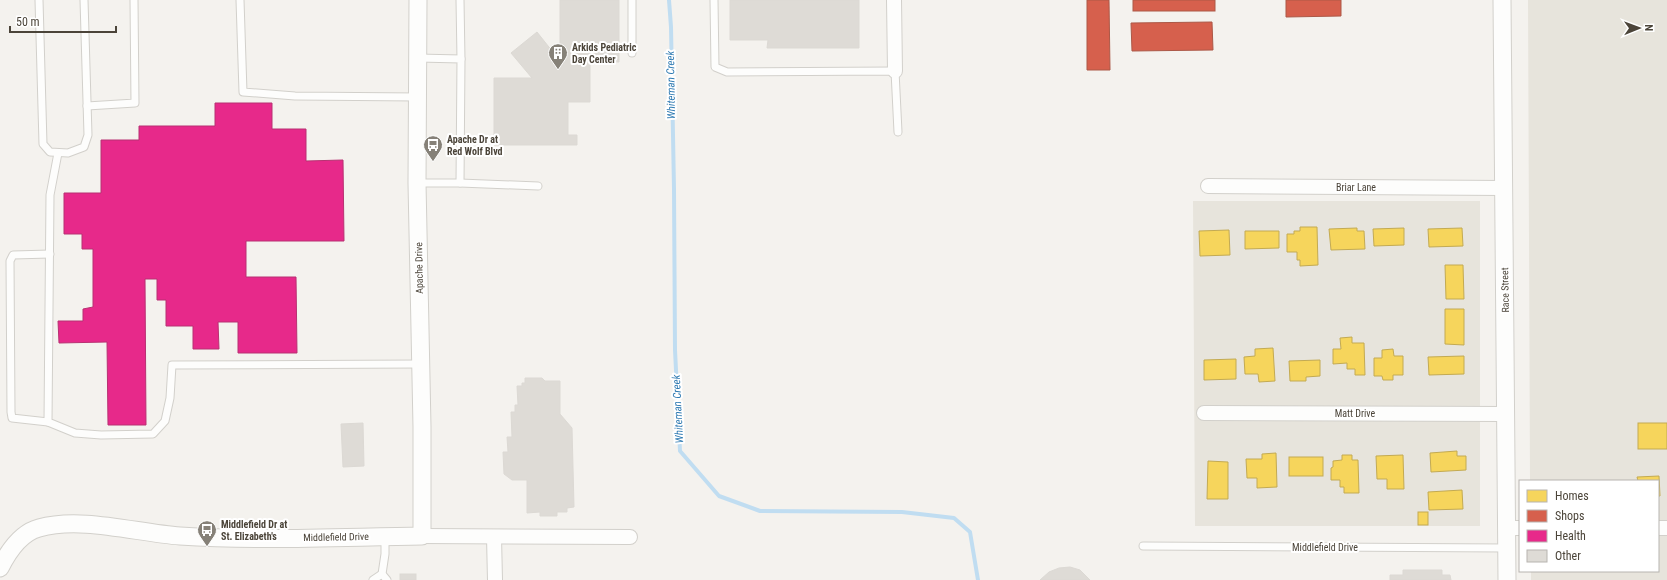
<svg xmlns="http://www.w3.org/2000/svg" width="1667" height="580" font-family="'Roboto Condensed',sans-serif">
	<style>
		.residential { fill: #e7e4dc }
		.homes { fill: #f6d55c; stroke: #c3aa52 }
		.shops { fill: #d6604d; stroke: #ac5847 }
		.health { fill: #e7298a; stroke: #b83172 }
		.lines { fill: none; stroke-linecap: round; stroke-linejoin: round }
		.stream { stroke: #c0ddf1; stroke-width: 4 }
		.building { fill: #dedbd6; stroke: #dcd9d4 }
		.service-casing { stroke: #d2d0cb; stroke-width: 9 }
		.minor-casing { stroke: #d2d0cb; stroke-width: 16 }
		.tertiary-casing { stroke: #d2d0cb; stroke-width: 19 }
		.service { stroke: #fdfdfc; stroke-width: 7 }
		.minor { stroke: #fdfdfc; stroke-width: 14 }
		.tertiary { stroke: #fdfdfc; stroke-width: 17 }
		.labels { text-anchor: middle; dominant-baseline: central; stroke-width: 4; stroke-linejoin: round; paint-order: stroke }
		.poi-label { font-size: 10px; font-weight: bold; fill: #4b4439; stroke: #fff; text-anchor: start }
		.street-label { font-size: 10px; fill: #4b4439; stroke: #fff }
		.water-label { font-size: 11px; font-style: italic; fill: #2e7ab2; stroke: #fff }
	</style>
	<rect width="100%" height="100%" fill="#f4f2ee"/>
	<g class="residential">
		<polygon points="1528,0 1667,0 1667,580 1531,580 1531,571 1658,571 1658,481 1530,481"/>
		<polygon points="1193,201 1480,201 1480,526 1195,526"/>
	</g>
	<g class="homes">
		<polygon points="1300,227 1317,227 1318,265 1300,266 1300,260 1297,260 1297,252 1287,252 1287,234 1294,234 1294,231 1300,231"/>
		<polygon points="1357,228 1357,231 1364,231 1365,249 1331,250 1329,229"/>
		<polygon points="1404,228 1404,245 1374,246 1373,229"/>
		<polygon points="1462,228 1463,246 1429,247 1428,229"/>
		<polygon points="1229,230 1230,255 1200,256 1199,231"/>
		<polygon points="1245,231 1279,231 1279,248 1245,249"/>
		<polygon points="1445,265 1463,265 1464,299 1446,299"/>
		<polygon points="1445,309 1464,309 1464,345 1445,344"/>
		<polygon points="1352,337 1352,343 1364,343 1365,375 1355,375 1355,369 1347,369 1347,363 1333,364 1333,349 1341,349 1340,338"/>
		<polygon points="1273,348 1275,381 1259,382 1258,374 1245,374 1244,357 1255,356 1255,349"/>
		<polygon points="1393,349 1394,356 1403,356 1403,375 1393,375 1393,380 1383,380 1382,376 1374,376 1374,358 1382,358 1382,350"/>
		<polygon points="1464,356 1464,374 1429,375 1428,357"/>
		<polygon points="1236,359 1236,379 1204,380 1204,360"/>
		<polygon points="1320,360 1320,376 1306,377 1306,381 1290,381 1289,361"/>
		<rect x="1638" y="423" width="29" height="26"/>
		<polygon points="1457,451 1457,456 1466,456 1466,470 1431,472 1430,453"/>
		<polygon points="1276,453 1277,487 1257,488 1257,478 1247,478 1246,459 1262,459 1262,454"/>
		<polygon points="1342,455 1352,455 1352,460 1358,460 1359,493 1344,493 1344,487 1340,487 1340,480 1331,480 1331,468 1333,467 1333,461 1342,460"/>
		<polygon points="1403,455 1404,489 1387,489 1387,479 1377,479 1376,456"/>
		<rect x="1289" y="457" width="34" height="19"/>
		<polygon points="1208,461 1228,462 1228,499 1207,499"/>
		<polygon points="1659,476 1660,496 1658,496 1658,481 1638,481 1637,477"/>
		<polygon points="1462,490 1463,509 1429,510 1428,492"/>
		<rect x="1418" y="512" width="10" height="13"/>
	</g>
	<g class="shops">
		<polygon points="1087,0 1109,0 1110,70 1087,70"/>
		<rect x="1133" y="0" width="82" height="11"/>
		<polygon points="1286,0 1341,0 1341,16 1286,17"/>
		<polygon points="1212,22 1213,50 1132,51 1131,23"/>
	</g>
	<polygon class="health" points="215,103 272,103 272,129 306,129 306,161 343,160 344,241 246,241 246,277 296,277 297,353 238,353 238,322 218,322 219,349 193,349 193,326 166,326 166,300 157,300 157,279 145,279 146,425 108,425 107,342 59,343 58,321 83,321 83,309 93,307 93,249 82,249 82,234 64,234 64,193 101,193 101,140 139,140 139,126 215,126"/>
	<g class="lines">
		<polyline class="stream" points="669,0 671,27 674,189 675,350 680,451 719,496 760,511 902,512 954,518 970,532 978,580"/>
	</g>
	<g class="building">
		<polygon points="560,0 619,0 619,62 590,62 590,102 568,102 568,135 577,135 577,145 494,145 494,78 532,78 511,53 537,32 560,61"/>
		<polygon points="730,0 859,0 859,48 767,48 768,40 730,40"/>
		<polygon points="525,378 542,378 545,381 560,381 560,414 572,428 574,507 567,508 567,512 557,512 557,516 540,516 540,512 527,513 527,480 512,480 504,474 503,452 508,452 507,437 512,437 511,412 515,412 515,405 518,405 517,386 522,386 522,383 525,383"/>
		<polygon points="363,423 364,466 343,467 341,424"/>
		<polygon points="1070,567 1080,570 1090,580 1040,580 1049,572 1059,568"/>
		<polygon points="1403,570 1442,570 1442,575 1450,575 1451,580 1390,580 1390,575 1403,575"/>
		<rect x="400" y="574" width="16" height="6"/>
	</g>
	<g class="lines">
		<defs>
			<g id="service">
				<polyline points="39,0 43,144 50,152 68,153 84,147 88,135 84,0"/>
				<polyline points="240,0 243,92 295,96 418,97"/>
				<polyline points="460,0 461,59"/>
				<polyline points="632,0 632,53"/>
				<polyline points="714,0 715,67 727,72 895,71 898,132"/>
				<polyline points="87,106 135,103 134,0"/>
				<polyline points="58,153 50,195 48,422 75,433 101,435 153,434 165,421 170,398 172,365 420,364"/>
				<polyline points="417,183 460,183 461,59 418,58"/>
				<polyline points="460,183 538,186"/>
				<polyline points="48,422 12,418 11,412 10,261 13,255 50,254"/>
				<polyline points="385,537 385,554 382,574 387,580"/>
				<polyline points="1143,546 1507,548"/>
				<polyline points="373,580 382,574"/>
			</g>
			<g id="minor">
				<polyline points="894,0 895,71"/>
				<polyline points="1208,186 1504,188"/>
				<polyline points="1204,413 1506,414"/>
				<polyline points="1507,528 1520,528"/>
				<polyline points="1658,528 1667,528"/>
				<polyline points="422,536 630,537"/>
				<polyline points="494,537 495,580"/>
			</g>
			<g id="tertiary">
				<polyline points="1502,0 1507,580"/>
				<path d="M0,568c8,-16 20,-35 39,-40 42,-12 98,5 141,8 80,5 161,1 242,0v-109l-5,-244 1,-183"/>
			</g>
		</defs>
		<use href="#service" class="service-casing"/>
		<use href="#minor" class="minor-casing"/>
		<use href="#tertiary" class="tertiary-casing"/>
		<use href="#service" class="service"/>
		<use href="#minor" class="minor"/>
		<use href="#tertiary" class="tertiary"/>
	</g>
	<defs>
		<symbol id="building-pin" viewBox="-11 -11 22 30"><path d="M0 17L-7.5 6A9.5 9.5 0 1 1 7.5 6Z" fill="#868178" stroke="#fff"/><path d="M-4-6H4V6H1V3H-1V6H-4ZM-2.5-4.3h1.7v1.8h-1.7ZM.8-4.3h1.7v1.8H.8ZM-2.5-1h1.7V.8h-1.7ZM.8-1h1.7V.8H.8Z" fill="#fff"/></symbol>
		<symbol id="bus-pin" viewBox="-11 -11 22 30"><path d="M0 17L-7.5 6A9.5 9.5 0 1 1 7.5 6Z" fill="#868178" stroke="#fff"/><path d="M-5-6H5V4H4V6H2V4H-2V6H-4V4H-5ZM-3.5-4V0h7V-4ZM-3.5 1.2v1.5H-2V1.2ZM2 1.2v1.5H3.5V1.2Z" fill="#fff"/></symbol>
	</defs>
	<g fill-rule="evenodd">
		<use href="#building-pin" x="547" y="42" width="22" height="30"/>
		<use href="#bus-pin" x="422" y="134" width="22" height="30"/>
		<use href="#bus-pin" x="196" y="519" width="22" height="30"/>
	</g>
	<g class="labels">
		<g class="poi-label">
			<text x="572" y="47">Arkids Pediatric<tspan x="572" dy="12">Day Center</tspan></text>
			<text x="447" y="139">Apache Dr at<tspan x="447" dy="12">Red Wolf Blvd</tspan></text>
			<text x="221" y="524">Middlefield Dr at<tspan x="221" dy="12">St. Elizabeth's</tspan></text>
		</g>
		<g class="street-label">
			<text x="1356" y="187">Briar Lane</text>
			<text transform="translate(419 268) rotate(-91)">Apache Drive</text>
			<text transform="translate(1505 290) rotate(-91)">Race Street</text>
			<text x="1355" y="413">Matt Drive</text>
			<text transform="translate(336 537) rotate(-1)">Middlefield Drive</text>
			<text x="1325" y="547">Middlefield Drive</text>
		</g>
		<g class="water-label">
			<text transform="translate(671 85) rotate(-91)">Whiteman Creek</text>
			<text transform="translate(678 409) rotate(-93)">Whiteman Creek</text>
		</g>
	</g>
	<rect x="1519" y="480" width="140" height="92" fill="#ffffff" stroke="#b7b4b0"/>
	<rect x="1527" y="490" width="20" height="12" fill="#f6d55c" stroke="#b7b4b0"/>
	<text x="1555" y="500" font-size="12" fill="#4b4439">Homes</text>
	<rect x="1527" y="510" width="20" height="12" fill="#d6604d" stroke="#b7b4b0"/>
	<text x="1555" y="520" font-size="12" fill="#4b4439">Shops</text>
	<rect x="1527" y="530" width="20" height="12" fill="#e7298a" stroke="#b7b4b0"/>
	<text x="1555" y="540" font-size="12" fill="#4b4439">Health</text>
	<rect x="1527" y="550" width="20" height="12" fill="#dedbd6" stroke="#b7b4b0"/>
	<text x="1555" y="560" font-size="12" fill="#4b4439">Other</text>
	<g transform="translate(1639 28) rotate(89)" stroke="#ffffff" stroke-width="3" paint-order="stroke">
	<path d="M0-3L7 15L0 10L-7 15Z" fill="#4b4439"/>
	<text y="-6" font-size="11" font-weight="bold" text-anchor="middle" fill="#4b4439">N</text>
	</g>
	<path d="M10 26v6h106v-6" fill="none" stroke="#4b4439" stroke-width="2"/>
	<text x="16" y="26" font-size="12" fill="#4b4439" stroke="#ffffff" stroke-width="3" paint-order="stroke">50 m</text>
</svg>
